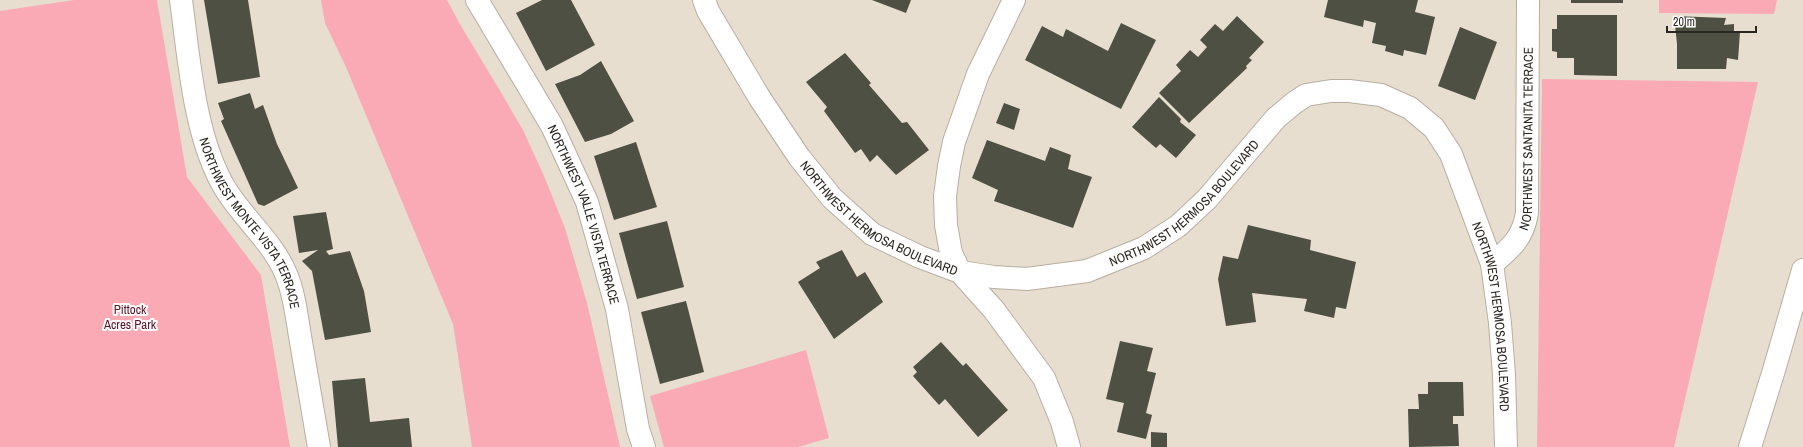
<svg xmlns="http://www.w3.org/2000/svg" width="1803" height="447" font-family="'Archivo Narrow',sans-serif">
	<style>
		.green { fill: #faaab4 }
		.building { fill: #4e5043 }
		.lines { fill: none; stroke-linecap: round; stroke-linejoin: round }
		.minor-casing { stroke: #b7aea1; stroke-width: 24 }
		.primary-casing { stroke: #b7aea1; stroke-width: 24 }
		.minor { stroke: #fff; stroke-width: 22 }
		.primary { stroke: #fff; stroke-width: 22 }
		.labels { text-anchor: middle; dominant-baseline: central; stroke-width: 4; stroke-linejoin: round; paint-order: stroke }
		.street-label { font-size: 13px; fill: #2a2621; stroke: #fff }
		.park-label { font-size: 13px; fill: #5e1225; stroke: #fff }
	</style>
	<rect width="100%" height="100%" fill="#e7ded0"/>
	<g class="green">
		<polygon points="74,0 157,0 187,177 261,275 290,447 0,447 0,11"/>
		<polygon points="321,0 447,0 461,26 499,89 523,130 544,176 565,228 587,303 620,447 472,447 453,324 346,67 325,23"/>
		<polygon points="1659,0 1777,0 1774,14 1659,13"/>
		<polygon points="1542,79 1758,82 1674,447 1537,447"/>
		<polygon points="806,350 829,438 798,447 664,447 650,396"/>
	</g>
	<g class="building">
		<polygon points="204,0 248,0 260,77 218,84"/>
		<polygon points="542,0 571,0 595,45 546,71 516,13"/>
		<polygon points="872,0 911,0 906,13"/>
		<polygon points="1328,0 1418,0 1415,12 1435,17 1426,55 1404,50 1403,56 1385,51 1386,46 1372,43 1376,23 1364,20 1363,27 1324,17"/>
		<rect x="1571" y="0" width="52" height="3"/>
		<polygon points="1557,15 1617,15 1617,76 1574,75 1574,58 1557,58 1557,52 1552,51 1552,29 1557,29"/>
		<polygon points="1237,16 1264,42 1249,58 1252,60 1246,66 1247,68 1189,123 1159,93 1181,71 1176,65 1190,50 1198,57 1207,47 1200,40 1215,24 1223,31"/>
		<polygon points="1674,16 1726,18 1724,25 1734,24 1734,32 1740,32 1738,60 1727,58 1726,69 1677,69 1677,44"/>
		<polygon points="1121,23 1156,40 1121,109 1025,60 1042,26 1063,37 1066,29 1108,51"/>
		<polygon points="1460,27 1497,42 1475,100 1438,86"/>
		<polygon points="845,53 871,83 869,85 902,123 907,122 929,150 896,175 877,155 870,162 861,149 855,153 824,111 827,107 806,82"/>
		<polygon points="601,61 634,121 611,134 585,142 555,84 580,75"/>
		<polygon points="250,93 255,109 263,105 277,144 298,188 264,206 258,204 221,121 224,119 218,103"/>
		<polygon points="1159,97 1181,119 1180,122 1196,135 1176,158 1160,144 1156,148 1132,127"/>
		<polygon points="1004,103 1020,109 1014,130 996,123"/>
		<polygon points="987,140 1045,161 1050,147 1071,155 1068,169 1092,177 1073,228 994,201 998,190 972,178"/>
		<polygon points="636,142 657,207 614,220 594,156"/>
		<polygon points="326,212 333,249 326,251 329,255 350,251 364,291 371,332 325,340 312,271 302,261 318,250 299,253 293,216"/>
		<polygon points="667,221 684,287 637,299 619,233"/>
		<polygon points="1248,225 1311,240 1310,250 1356,262 1346,309 1336,307 1334,318 1304,311 1307,299 1252,293 1256,322 1226,326 1218,279 1223,256 1238,259"/>
		<polygon points="842,250 857,277 865,272 883,302 834,339 798,282 820,268 816,262"/>
		<polygon points="686,301 704,372 660,384 641,312"/>
		<polygon points="1120,341 1153,348 1147,371 1156,373 1146,413 1152,415 1146,439 1117,432 1124,403 1106,399"/>
		<polygon points="941,342 963,366 966,363 1008,410 978,437 945,399 939,405 913,376 917,372 913,367"/>
		<polygon points="365,378 370,422 409,418 412,447 338,447 332,381"/>
		<polygon points="1428,382 1463,382 1464,416 1453,416 1453,424 1458,424 1459,446 1409,447 1408,409 1419,409 1418,394 1428,394"/>
		<polygon points="1151,432 1167,433 1167,447 1151,447"/>
	</g>
	<g class="lines">
		<defs>
			<g id="minor">
				<path id="s1" d="M181,0c8,59 13,133 42,185 18,32 49,55 63,89 9,21 11,46 15,68 6,35 12,70 18,105"/>
				<path id="s2" d="M477,0l75,126 35,76 30,107 21,120 6,18"/>
				<path id="s3" d="M704,0l4,11 51,86 40,60 33,41 40,36 48,23 40,15 34,5 33,2 60,-8 57,-23 34,-22 29,-27 69,-81 18,-15 12,-8 25,-4h18l32,4 29,13 24,20 17,26 41,110 8,59 4,52 2,72"/>
				<polyline points="1014,0 978,74 954,142 949,166 945,196 946,225 951,253 960,272 994,310 1044,378 1062,422 1069,447"/>
				<path id="s4" d="M1492,264c19,-16 31,-26 35,-51l1,-213"/>
			</g>
			<polyline id="primary" points="1750,447 1774,370 1803,270"/>
		</defs>
		<use href="#minor" class="minor-casing"/>
		<use href="#primary" class="primary-casing"/>
		<use href="#minor" class="minor"/>
		<use href="#primary" class="primary"/>
	</g>
	<g class="labels">
		<g class="street-label">
			<text stroke="none"><textPath href="#s4" startOffset="138">NORTHWEST SANTANITA TERRACE</textPath></text>
			<text stroke="none"><textPath href="#s3" startOffset="635">NORTHWEST HERMOSA BOULEVARD</textPath></text>
			<text stroke="none"><textPath href="#s2" startOffset="241">NORTHWEST VALLE VISTA TERRACE</textPath></text>
			<text stroke="none"><textPath href="#s3" startOffset="287">NORTHWEST HERMOSA BOULEVARD</textPath></text>
			<text stroke="none"><textPath href="#s1" startOffset="238">NORTHWEST MONTE VISTA TERRACE</textPath></text>
			<text stroke="none"><textPath href="#s3" startOffset="1139">NORTHWEST HERMOSA BOULEVARD</textPath></text>
		</g>
		<g class="park-label">
			<text x="130" y="309">Pittock<tspan x="130" dy="15">Acres Park</tspan></text>
		</g>
	</g>
	<path d="M1667 26v6h89v-6" fill="none" stroke="#2a2621" stroke-width="2"/>
	<text x="1673" y="26" font-size="12" fill="#2a2621" stroke="#ffffff" stroke-width="3" paint-order="stroke">20 m</text>
</svg>
